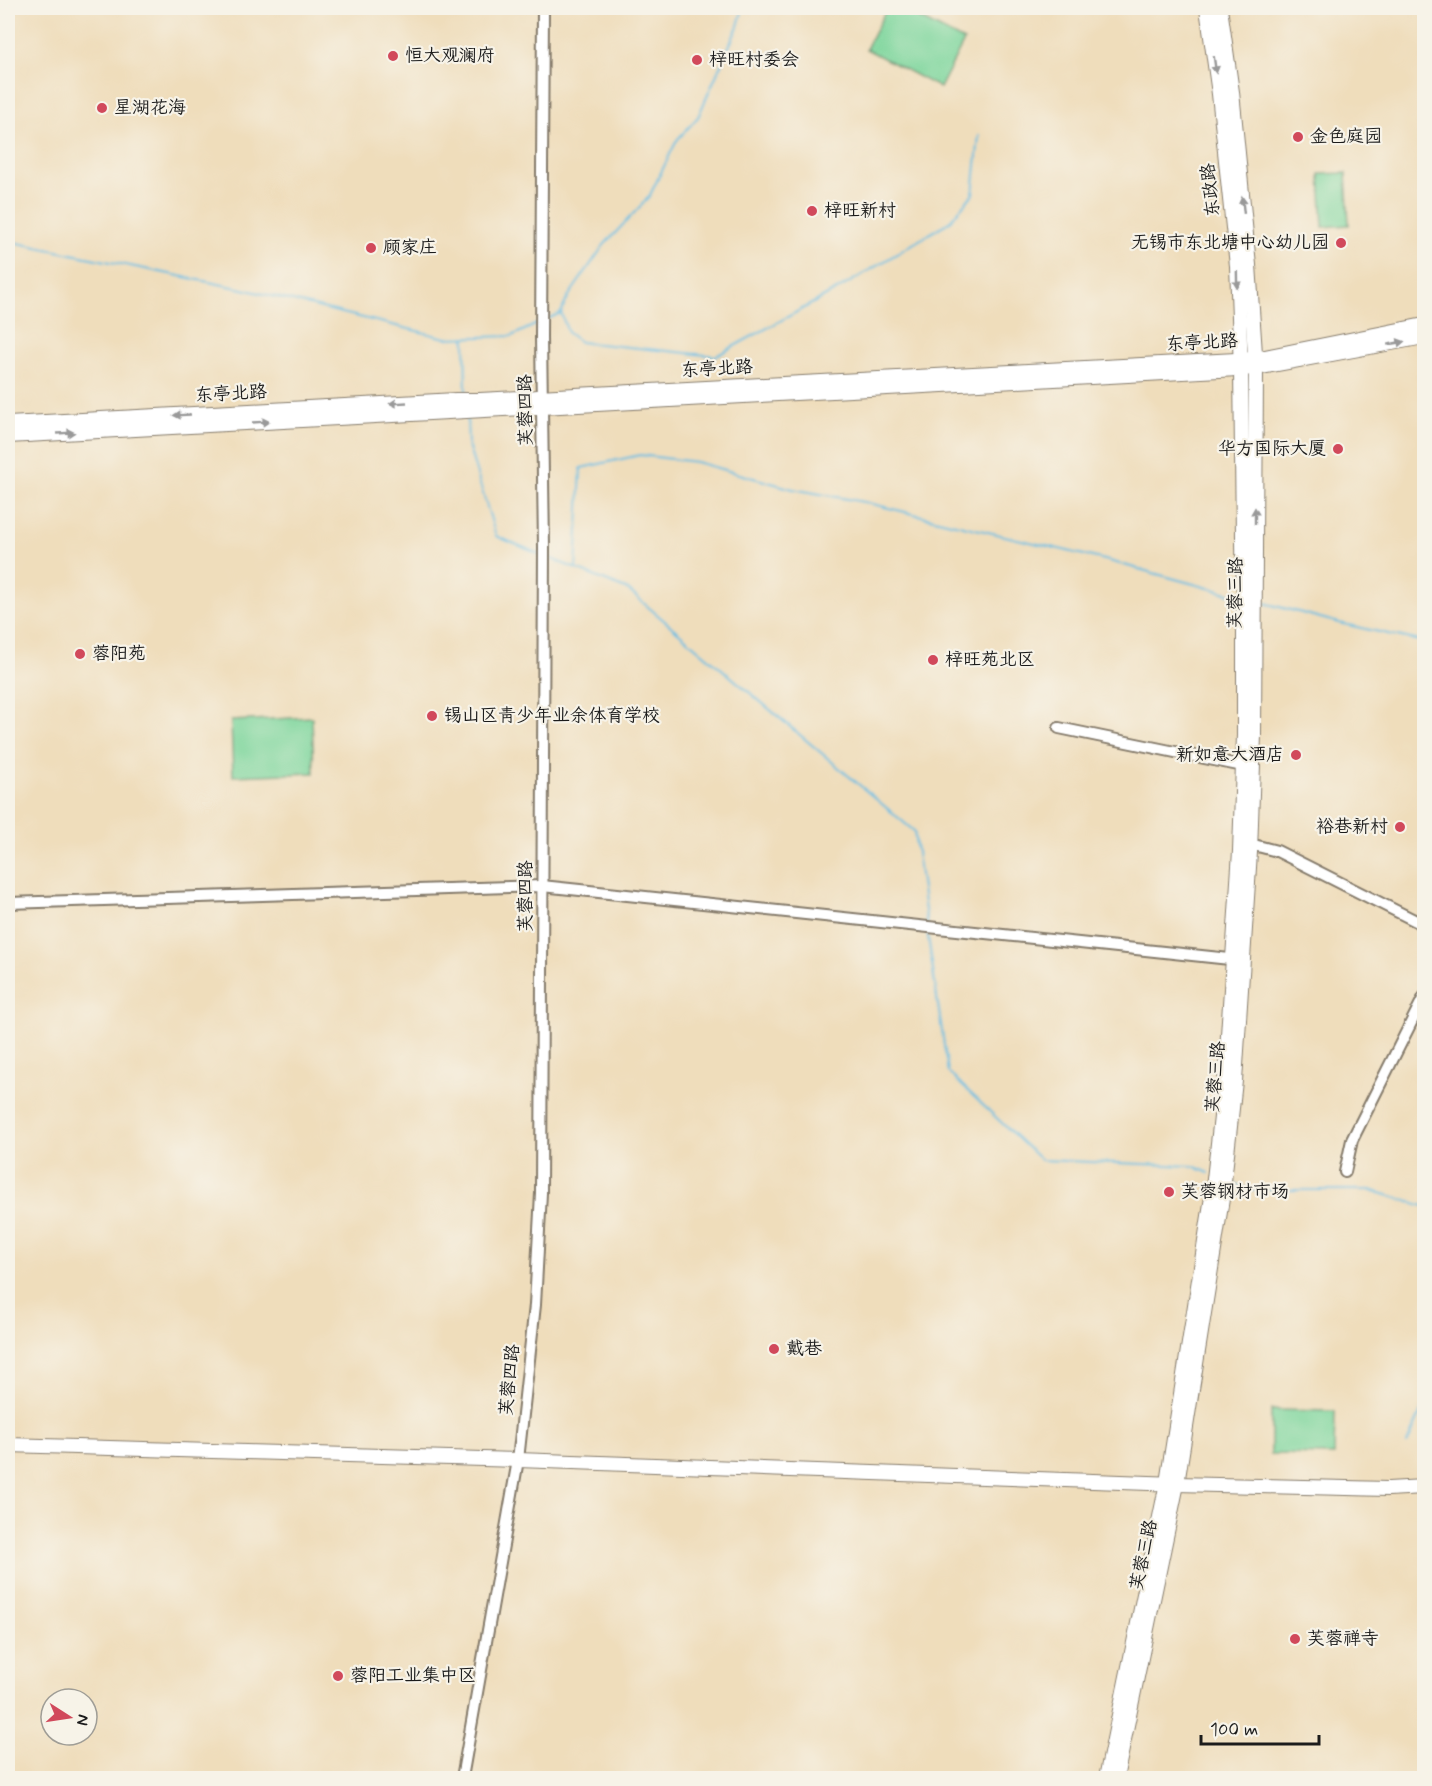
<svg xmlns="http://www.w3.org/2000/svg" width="1432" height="1786" font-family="Mynerve,'LXGW WenKai TC',sans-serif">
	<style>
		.green { fill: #7bd59b; stroke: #4c785c; stroke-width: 1.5 }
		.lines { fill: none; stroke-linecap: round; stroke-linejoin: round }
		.stream { stroke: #66bde3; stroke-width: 2 }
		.minor-casing { stroke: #867c6c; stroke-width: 14 }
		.major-casing { stroke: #867c6c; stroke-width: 16 }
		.minor { stroke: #fff; stroke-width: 10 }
		.major { stroke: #fff; stroke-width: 14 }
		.oneway { fill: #999 }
		.poi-dot { fill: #d1495b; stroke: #f7f3e8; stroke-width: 2 }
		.labels { text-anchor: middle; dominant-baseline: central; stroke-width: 4.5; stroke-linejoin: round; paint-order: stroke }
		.poi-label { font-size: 18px; fill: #1c1c1c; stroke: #f7f3e8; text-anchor: start }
		.street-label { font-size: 18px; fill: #1c1c1c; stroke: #f7f3e8 }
	</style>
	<rect width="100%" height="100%" fill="#f7f3e8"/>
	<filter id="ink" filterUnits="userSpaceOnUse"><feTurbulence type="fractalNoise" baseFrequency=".0167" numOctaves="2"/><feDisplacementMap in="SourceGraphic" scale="12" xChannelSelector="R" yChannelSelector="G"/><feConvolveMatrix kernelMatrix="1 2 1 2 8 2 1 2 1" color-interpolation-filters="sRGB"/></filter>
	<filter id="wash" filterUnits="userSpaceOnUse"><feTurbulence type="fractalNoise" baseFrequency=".008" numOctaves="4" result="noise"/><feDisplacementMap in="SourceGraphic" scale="24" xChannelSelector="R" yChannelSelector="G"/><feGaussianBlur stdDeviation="1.35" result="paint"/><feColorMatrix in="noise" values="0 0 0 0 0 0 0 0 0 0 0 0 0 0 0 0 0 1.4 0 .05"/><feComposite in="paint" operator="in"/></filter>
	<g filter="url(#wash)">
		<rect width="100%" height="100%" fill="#efddbb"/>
		<g class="green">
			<polygon points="887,8 900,8 964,41 940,88 866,49"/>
			<polygon points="1346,173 1349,225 1323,227 1320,174"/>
			<polygon points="312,717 314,773 233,776 231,721"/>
			<polygon points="1271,1410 1335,1411 1334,1455 1271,1454"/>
		</g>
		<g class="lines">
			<g class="stream">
				<polyline points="8,241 243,289 446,338 512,336 537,324"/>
				<polyline points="561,313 568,297 604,245 649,197 677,140 698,117 738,26 743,8"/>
				<polyline points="545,320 561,313 568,333 580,342 716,356 837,290 949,222 973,194 979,136"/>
				<polyline points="465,337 466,395"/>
				<polyline points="467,415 468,445 496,536 539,554"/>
				<polyline points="547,557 628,590 914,831 927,925"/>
				<polyline points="576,569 581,468 640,455 696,462 793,489 864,502 1109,561 1238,596"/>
				<polyline points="1261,602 1339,623 1424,642"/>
				<polyline points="927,930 948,1072 1041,1160 1193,1166 1209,1173"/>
				<polyline points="1228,1181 1251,1190 1370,1190 1424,1206"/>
				<polyline points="1407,1444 1424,1405"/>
			</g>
		</g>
	</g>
	<g filter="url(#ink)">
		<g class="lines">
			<defs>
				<g id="minor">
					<polyline points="1059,728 1243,766"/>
					<polyline points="1250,844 1277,851 1424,925"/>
					<polyline points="8,903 542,886 1239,960"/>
					<polyline points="1345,1172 1352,1140 1424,997"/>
					<polyline points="462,1778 518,1460 535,1305 541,1193 544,547 541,337 543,8"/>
				</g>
				<g id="major">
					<polyline points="8,424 456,400 480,400 1255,359 1424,325"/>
					<polyline points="8,436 1256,368 1424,337"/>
					<polyline points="8,1445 518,1460 1177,1484 1388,1489 1424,1487"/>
					<polyline points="1106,1778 1167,1483 1212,1197 1225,1081 1240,851 1244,735 1244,620 1241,369 1237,266 1219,94 1207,8"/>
					<polyline points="1116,1778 1177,1484 1222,1199 1235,1081 1250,852 1254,735 1256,368 1249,265 1232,92 1220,8"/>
				</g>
			</defs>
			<use href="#minor" class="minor-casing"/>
			<use href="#major" class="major-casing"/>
			<use href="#minor" class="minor"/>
			<use href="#major" class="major"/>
		</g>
		<defs><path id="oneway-solid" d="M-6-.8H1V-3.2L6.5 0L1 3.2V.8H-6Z" transform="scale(1.5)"/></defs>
		<g class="oneway">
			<use href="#oneway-solid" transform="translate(1215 65) rotate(82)"/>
			<use href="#oneway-solid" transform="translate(1243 205) rotate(-96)"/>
			<use href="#oneway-solid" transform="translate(1237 280) rotate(89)"/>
			<use href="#oneway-solid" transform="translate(1396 343) rotate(-10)"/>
			<use href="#oneway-solid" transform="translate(398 403) rotate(177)"/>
			<use href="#oneway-solid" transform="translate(182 415) rotate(177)"/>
			<use href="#oneway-solid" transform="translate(261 422) rotate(-3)"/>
			<use href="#oneway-solid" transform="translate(66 433) rotate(-3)"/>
			<use href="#oneway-solid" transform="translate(1255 516) rotate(-90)"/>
		</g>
	</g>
	<g class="poi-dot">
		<circle cx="393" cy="56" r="6"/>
		<circle cx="697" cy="60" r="6"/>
		<circle cx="102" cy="108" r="6"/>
		<circle cx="1298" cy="137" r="6"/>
		<circle cx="812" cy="211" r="6"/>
		<circle cx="1341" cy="243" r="6"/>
		<circle cx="371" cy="248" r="6"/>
		<circle cx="1338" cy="449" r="6"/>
		<circle cx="80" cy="654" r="6"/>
		<circle cx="933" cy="660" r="6"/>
		<circle cx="432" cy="716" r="6"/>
		<circle cx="1296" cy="755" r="6"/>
		<circle cx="1400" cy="827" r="6"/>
		<circle cx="1169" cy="1192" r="6"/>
		<circle cx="774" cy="1349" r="6"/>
		<circle cx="1295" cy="1639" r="6"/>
		<circle cx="338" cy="1676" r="6"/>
	</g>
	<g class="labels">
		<g class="poi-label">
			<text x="405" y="56">恒大观澜府</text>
			<text x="709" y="60">梓旺村委会</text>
			<text x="114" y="108">星湖花海</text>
			<text x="1310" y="137">金色庭园</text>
			<text x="824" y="211">梓旺新村</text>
			<text x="1329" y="243" text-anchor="end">无锡市东北塘中心幼儿园</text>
			<text x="383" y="248">顾家庄</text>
			<text x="1326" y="449" text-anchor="end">华方国际大厦</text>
			<text x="92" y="654">蓉阳苑</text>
			<text x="945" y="660">梓旺苑北区</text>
			<text x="444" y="716">锡山区青少年业余体育学校</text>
			<text x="1284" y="755" text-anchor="end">新如意大酒店</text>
			<text x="1388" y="827" text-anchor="end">裕巷新村</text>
			<text x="1181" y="1192">芙蓉钢材市场</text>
			<text x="786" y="1349">戴巷</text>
			<text x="1307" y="1639">芙蓉禅寺</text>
			<text x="350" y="1676">蓉阳工业集中区</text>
		</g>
		<g class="street-label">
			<text transform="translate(1211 190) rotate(-96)">东政路</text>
			<text transform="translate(1202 343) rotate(-3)">东亭北路</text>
			<text transform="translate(717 369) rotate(-3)">东亭北路</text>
			<text transform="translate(231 394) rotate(-3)">东亭北路</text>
			<text transform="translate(526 410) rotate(-91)">芙蓉四路</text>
			<text transform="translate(1236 593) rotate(-89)">芙蓉三路</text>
			<text transform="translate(526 896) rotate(-90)">芙蓉四路</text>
			<text transform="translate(1216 1077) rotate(-85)">芙蓉三路</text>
			<text transform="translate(510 1380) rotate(-84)">芙蓉四路</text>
			<text transform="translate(1144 1555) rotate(-78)">芙蓉三路</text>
		</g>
	</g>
	<rect width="1432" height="1786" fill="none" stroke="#f7f3e8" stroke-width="30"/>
	<g transform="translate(69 1717) rotate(102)"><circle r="28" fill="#f7f3e8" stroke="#9f9d96" stroke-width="1.5"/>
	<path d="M0-4.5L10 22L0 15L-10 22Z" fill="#d1495b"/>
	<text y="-9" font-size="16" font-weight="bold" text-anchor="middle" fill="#1c1c1c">N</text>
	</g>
	<path d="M1201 1735v9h118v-9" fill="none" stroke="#1c1c1c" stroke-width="3"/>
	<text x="1210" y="1735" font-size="18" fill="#1c1c1c" stroke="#f7f3e8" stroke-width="4.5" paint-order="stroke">100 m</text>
</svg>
